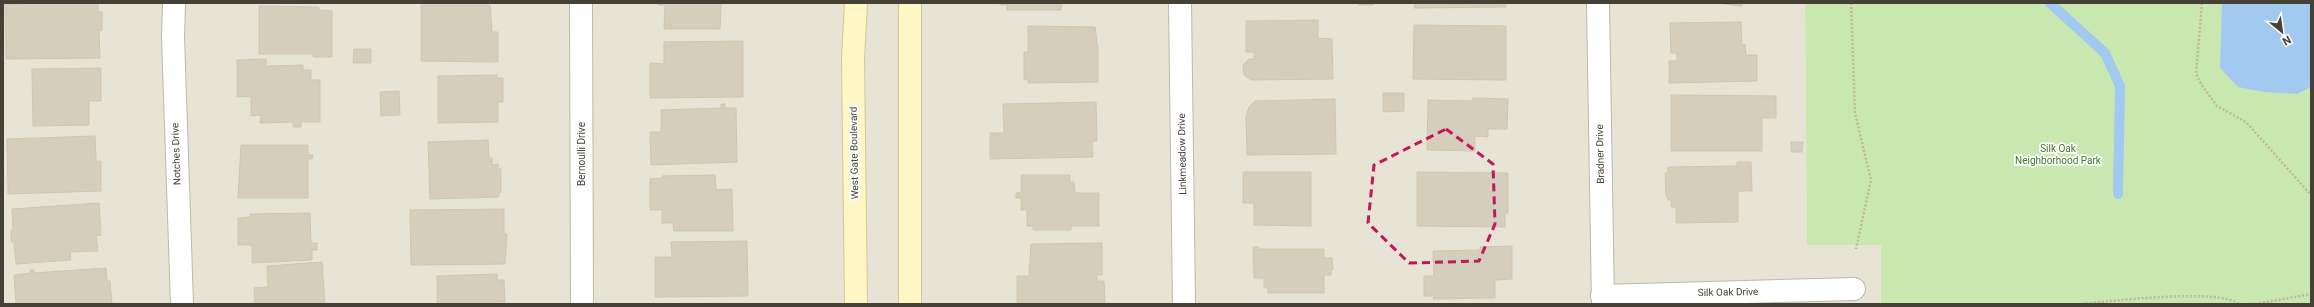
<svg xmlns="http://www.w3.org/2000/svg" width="2314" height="307" font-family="Roboto,sans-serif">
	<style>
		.residential { fill: #e7e3d5 }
		.green { fill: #c8e8af }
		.water { fill: #a2c9f0 }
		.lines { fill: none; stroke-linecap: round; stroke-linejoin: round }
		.stream { stroke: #a2c9f0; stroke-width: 10 }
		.building { fill: #d5cebc; stroke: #d0c6af }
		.minor-casing { stroke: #bfb9a9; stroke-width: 24 }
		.secondary-casing { stroke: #d3c996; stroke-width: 24 }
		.path { stroke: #c1b79a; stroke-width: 2.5; stroke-dasharray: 2 2; stroke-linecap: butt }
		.minor { stroke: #fff; stroke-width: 22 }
		.secondary { stroke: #fef6c5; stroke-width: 22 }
		.marked { fill: none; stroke: #c2185b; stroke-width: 3; stroke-dasharray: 8 5; stroke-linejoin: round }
		.labels { text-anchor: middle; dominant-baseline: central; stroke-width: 3.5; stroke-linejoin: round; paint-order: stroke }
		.park-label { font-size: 10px; fill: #3f7829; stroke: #fff }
		.street-label { font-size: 10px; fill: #464136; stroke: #fff }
	</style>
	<rect width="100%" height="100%" fill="#f3f1e6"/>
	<polygon class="residential" points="3,3 1805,3 1807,245 1881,245 2311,304 3,304"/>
	<polygon class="green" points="1805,3 2311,3 2311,304 1881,304 1881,245 1807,245"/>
	<polygon class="water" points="2222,3 2311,3 2311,87 2297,94 2264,92 2238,87 2220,68"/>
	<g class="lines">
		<polyline class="stream" points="2050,3 2105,53 2120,86 2118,194"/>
	</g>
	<g class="building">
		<polygon points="98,3 98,12 102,12 102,31 99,30 100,58 6,59 5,4"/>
		<polygon points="658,3 721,3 720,29 664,29 665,5 658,5"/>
		<polygon points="1000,3 1062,3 1061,10 1007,10 1007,5 1000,5"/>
		<rect x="1359" y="3" width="14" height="2"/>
		<polygon points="1415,3 1506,3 1506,7 1414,8"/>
		<polygon points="1716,3 1742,3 1742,6"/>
		<polygon points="421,5 490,5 492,32 498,32 498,62 421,61"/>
		<polygon points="259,6 319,7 319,10 332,11 332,57 313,57 313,54 259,54"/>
		<polygon points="1318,20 1318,38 1332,39 1333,79 1251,80 1244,75 1243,65 1249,59 1254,59 1254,52 1246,52 1246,21"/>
		<polygon points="1741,22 1742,45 1745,44 1746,55 1757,55 1757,81 1669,83 1669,61 1677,61 1677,53 1671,53 1670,23"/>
		<polygon points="1414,25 1506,26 1506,80 1413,79"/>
		<polygon points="1028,26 1095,27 1098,49 1098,82 1028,83 1028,80 1024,79 1024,52 1028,52"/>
		<polygon points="743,41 743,97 650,98 650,63 664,64 664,42"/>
		<polygon points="354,49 371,49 371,63 353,63"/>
		<polygon points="266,59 266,66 303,65 303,70 311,70 311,80 320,80 320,122 301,122 301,127 293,127 293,122 260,123 261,115 251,116 251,96 237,97 237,60"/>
		<polygon points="101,68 101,101 89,101 89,125 33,126 32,69"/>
		<polygon points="497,75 497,78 503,78 503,102 498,102 498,122 438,123 438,76"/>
		<polygon points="399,91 400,115 381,116 380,92"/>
		<polygon points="1383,93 1404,93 1404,111 1383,112"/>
		<polygon points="1671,95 1776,96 1776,118 1762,118 1762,151 1671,151"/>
		<polygon points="1473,98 1508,99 1507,129 1488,129 1488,137 1475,136 1475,151 1427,150 1428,100 1472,101"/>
		<polygon points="1335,99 1336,154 1247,155 1246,116 1249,107 1255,101"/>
		<polygon points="1096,102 1097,141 1092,141 1093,157 990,159 990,133 1004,133 1003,104"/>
		<polygon points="721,104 725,104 725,108 736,108 737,162 651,165 650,132 661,132 661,110 721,108"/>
		<polygon points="95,136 96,161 101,161 101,191 8,194 7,139"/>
		<polygon points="488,140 489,158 492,158 492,165 498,164 498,169 501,169 501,192 499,192 499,197 430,199 428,142"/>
		<polygon points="1791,142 1803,142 1802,152 1791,152"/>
		<polygon points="241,145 308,145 308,155 313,155 312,159 308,159 308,198 238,198"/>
		<polygon points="1737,162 1751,162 1752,191 1738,191 1738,222 1676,223 1676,207 1671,207 1671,200 1668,200 1666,195 1665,173 1668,173 1668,167 1737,166"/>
		<polygon points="1243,172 1311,172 1311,226 1254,225 1254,203 1243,203"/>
		<polygon points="1417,172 1508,173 1508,213 1505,213 1505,227 1417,226"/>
		<polygon points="715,175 716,190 732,189 733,231 674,231 673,223 662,223 662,210 650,210 650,179 663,178 662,176"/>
		<polygon points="1021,175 1070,175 1070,182 1074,182 1075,193 1099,193 1099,226 1071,226 1071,230 1033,230 1033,226 1027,226 1027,210 1021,210 1021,198 1016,198 1016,193 1021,192"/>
		<polygon points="99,203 101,235 96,236 98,251 70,252 71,260 16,264 14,243 11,241 11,231 13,229 12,209"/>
		<polygon points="504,209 504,234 507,234 505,264 411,265 410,210"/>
		<polygon points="310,213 311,243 317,243 317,250 312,250 312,260 252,263 252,245 238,245 238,218 250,217 250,214"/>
		<polygon points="747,241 748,296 655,297 655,257 672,257 671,242"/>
		<polygon points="1102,243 1102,275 1097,275 1097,281 1104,281 1105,304 1017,304 1017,276 1029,276 1031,244"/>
		<polygon points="1512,246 1512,279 1495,280 1495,298 1433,299 1434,296 1424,296 1424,276 1434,276 1433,251 1480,250 1480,247"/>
		<polygon points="1253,247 1259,247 1258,249 1324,249 1324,258 1332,258 1333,270 1331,270 1331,275 1324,275 1324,293 1268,293 1268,287 1264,287 1264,278 1254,278"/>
		<polygon points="322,262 325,304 255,304 254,288 268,287 267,266"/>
		<polygon points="106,268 107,281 110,281 112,304 16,304 14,275 31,273 30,270 34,270 34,273"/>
		<polygon points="497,274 497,280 504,280 505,302 497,302 497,304 437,304 437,276"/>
	</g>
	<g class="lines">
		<defs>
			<g id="minor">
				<polyline points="174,3 173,37 182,304"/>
				<polyline points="581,3 582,304"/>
				<polyline points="1180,3 1184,304"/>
				<polyline points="1598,3 1603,304"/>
				<polyline points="1602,296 1854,289"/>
			</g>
			<g id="secondary">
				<polyline points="856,3 853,58 856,304"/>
				<polyline points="910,3 910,304"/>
			</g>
		</defs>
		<use href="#minor" class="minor-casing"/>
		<use href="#secondary" class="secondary-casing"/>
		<g class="path">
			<polyline points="1851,3 1855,113 1871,180 1856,249"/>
			<polyline points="2202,3 2196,73 2201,84 2217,106 2246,122 2311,195"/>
			<path d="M2082,304c28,-3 138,-16 157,0"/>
			<polyline points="2255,304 2311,294"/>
		</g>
		<use href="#minor" class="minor"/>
		<use href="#secondary" class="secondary"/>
	</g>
	<path class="marked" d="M1446,129l47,35 2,60 -16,37 -70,2 -41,-40 6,-58z"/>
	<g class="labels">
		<g class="park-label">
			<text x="2058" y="148">Silk Oak<tspan x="2058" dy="12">Neighborhood Park</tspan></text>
		</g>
		<g class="street-label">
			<text transform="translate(854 153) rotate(-91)">West Gate Boulevard</text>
			<text transform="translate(176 154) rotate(-92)">Notches Drive</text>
			<text transform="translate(581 154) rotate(-90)">Bernoulli Drive</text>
			<text transform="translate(1182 154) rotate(-91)">Linkmeadow Drive</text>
			<text transform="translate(1600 154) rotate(-91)">Bradner Drive</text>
			<text transform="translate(1728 292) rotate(-1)">Silk Oak Drive</text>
		</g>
	</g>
	<rect width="2314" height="307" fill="none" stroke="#464136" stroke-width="8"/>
	<g transform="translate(2282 32) rotate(151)" stroke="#ffffff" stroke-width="3" paint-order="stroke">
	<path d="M0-3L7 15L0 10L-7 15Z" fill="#464136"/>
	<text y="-6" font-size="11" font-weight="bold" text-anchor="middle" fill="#464136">N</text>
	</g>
</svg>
